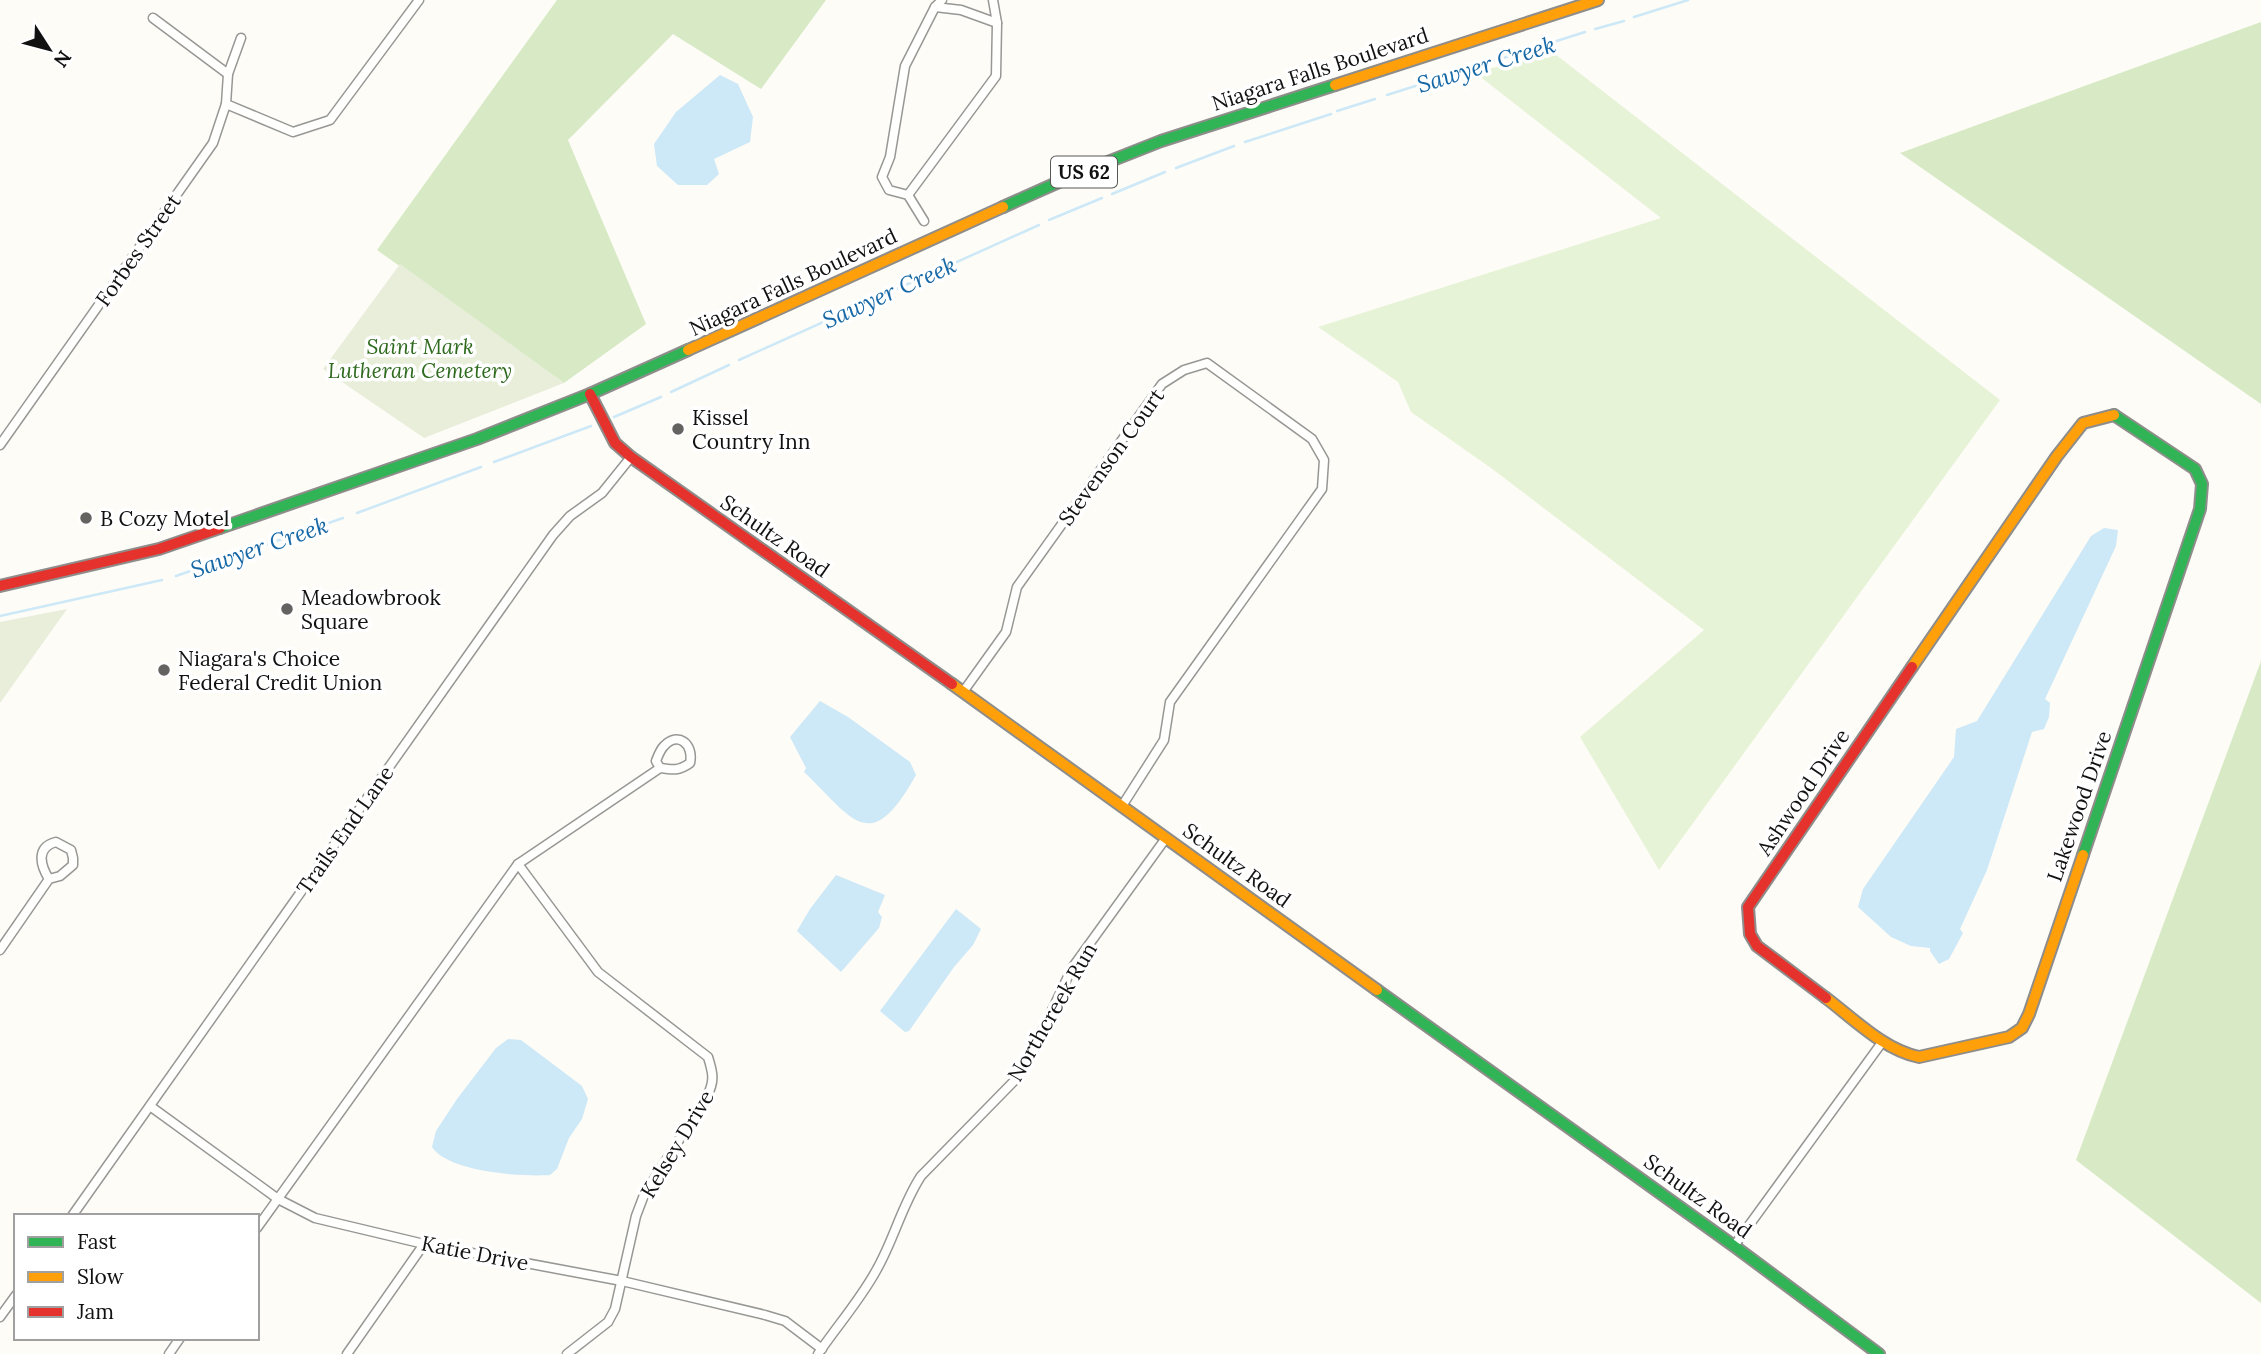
<svg xmlns="http://www.w3.org/2000/svg" width="2261" height="1354" font-family="Lora,serif">
	<style>
		.green { fill: #e7f3d7 }
		.forest { fill: #d8eac5 }
		.cemetery { fill: #e9eedb }
		.water { fill: #cde8f7 }
		.lines { fill: none; stroke-linecap: round; stroke-linejoin: round }
		.stream { stroke: #cde8f7; stroke-width: 2.5 }
		.street-casing { stroke: #979795; stroke-width: 11 }
		.fast-casing { stroke: #8e8d8b; stroke-width: 14 }
		.slow-casing { stroke: #8e8d8b; stroke-width: 14 }
		.jam-casing { stroke: #8e8d8b; stroke-width: 14 }
		.street { stroke: #fffffe; stroke-width: 8 }
		.fast { stroke: #30b455; stroke-width: 10 }
		.slow { stroke: #ff9f0a; stroke-width: 10 }
		.jam { stroke: #e5322d; stroke-width: 10 }
		.poi-dot { fill: #646362; stroke: #fff; stroke-width: 2.5 }
		.labels { text-anchor: middle; dominant-baseline: central; stroke-width: 7; stroke-linejoin: round; paint-order: stroke }
		.shield { fill: #fff; stroke: #585858; stroke-width: 2 }
		.shield-label { font-size: 19px; font-weight: bold; fill: #111 }
		.street-label { font-size: 21px; fill: #111; stroke: #fff }
		.park-label { font-size: 21px; font-style: italic; fill: #2f6b1f; stroke: #fff }
		.poi-label { font-size: 21px; fill: #111; stroke: #fff; text-anchor: start }
		.water-label { font-size: 23px; font-style: italic; fill: #1768a6; stroke: #fff }
	</style>
	<rect width="100%" height="100%" fill="#fdfcf7"/>
	<polygon class="green" points="1555,54 2000,400 1659,870 1580,737 1704,630 1491,468 1411,412 1398,382 1318,327 1661,218 1474,72"/>
	<g class="forest">
		<polygon points="557,0 826,0 761,89 673,34 568,140 646,324 564,383 377,250"/>
		<polygon points="2261,22 2261,404 1900,153"/>
		<polygon points="2261,661 2261,1303 2076,1160"/>
	</g>
	<g class="cemetery">
		<polygon points="400,264 564,383 424,438 323,369"/>
		<polygon points="67,609 0,703 0,622"/>
	</g>
	<g class="water">
		<polygon points="720,75 738,84 753,117 750,142 714,159 719,174 707,185 678,185 657,166 654,144 676,112"/>
		<polygon points="2104,528 2118,530 2116,546 2045,699 2050,703 2049,717 2044,729 2032,732 1987,870 1960,929 1963,933 1949,959 1939,964 1930,951 1930,948 1911,946 1891,937 1858,907 1863,889 1954,757 1956,729 1977,721 2091,536"/>
		<path d="M820,701l28,16 62,45 6,13c-46,82 -62,45 -112,-3l2,-4 -16,-31z"/>
		<polygon points="836,875 885,895 878,912 882,917 879,928 841,972 797,931 810,909"/>
		<polygon points="956,909 981,929 973,945 954,967 909,1031 905,1032 880,1011"/>
		<path d="M508,1039l13,1 61,46 6,13 -6,20 -13,19 -12,31 -7,6c-28,2 -102,-3 -118,-28l4,-16 21,-32 39,-51z"/>
	</g>
	<g class="lines">
		<g class="stream">
			<polyline points="1634,17 1688,0"/>
			<polyline points="1595,29 1624,21"/>
			<polyline points="1387,95 1585,32"/>
			<polyline points="1337,111 1375,99"/>
			<polyline points="1245,142 1331,114"/>
			<polyline points="1176,168 1234,146"/>
			<polyline points="1112,194 1165,172"/>
			<polyline points="1049,220 1102,198"/>
			<polyline points="739,360 1039,225"/>
			<polyline points="671,392 729,365"/>
			<polyline points="614,417 661,397"/>
			<polyline points="494,462 591,426"/>
			<polyline points="357,513 481,467"/>
			<polyline points="176,576 343,518"/>
			<polyline points="0,616 162,580"/>
		</g>
		<defs>
			<g id="street">
				<polyline points="935,7 961,10 997,23"/>
				<polyline points="153,18 228,74"/>
				<polyline points="226,104 293,132 330,120 419,0"/>
				<polyline points="908,195 996,76 997,23 993,0"/>
				<polyline points="924,221 908,195 889,190 882,177 890,157 905,66 935,7 942,0"/>
				<polyline points="0,445 213,143 226,104 228,74 241,38"/>
				<polyline points="963,692 1006,632 1017,587 1162,384 1184,370 1207,363 1312,439 1324,460 1322,489 1170,702 1164,740 1122,806"/>
				<path d="M518,864l80,108 110,85c5,16 7,24 -1,39l-63,99 -8,21 -21,93 -7,13 -41,32"/>
				<path d="M0,950l49,-71 11,-3 13,-11v-7l-2,-8 -15,-8c-20,5 -16,23 -7,37"/>
				<polyline points="150,1106 278,1199 315,1218 424,1244 622,1281 765,1315 785,1321 822,1349"/>
				<polyline points="72,1216 553,535 570,516 602,493 631,457"/>
				<path d="M257,1228l261,-364 142,-96c13,2 19,3 30,-5 4,-19 -12,-32 -26,-17 -4,4 -6,10 -8,15l4,7"/>
				<polyline points="1734,1246 1883,1041"/>
				<polyline points="0,1317 16,1295"/>
				<polyline points="169,1354 180,1338"/>
				<polyline points="347,1354 424,1244"/>
				<path d="M818,1354c19,-28 43,-55 59,-85 17,-30 25,-64 44,-93l96,-98 11,-17 44,-93 94,-130"/>
			</g>
			<g id="fast">
				<polyline points="1003,207 1070,177 1161,141 1335,85"/>
				<polyline points="220,528 477,439 590,394 688,350"/>
				<polyline points="2083,855 2200,509 2202,484 2195,469 2114,415"/>
				<polyline points="1377,990 1734,1246 1879,1354"/>
			</g>
			<g id="slow">
				<polyline points="1335,85 1598,0"/>
				<polyline points="688,350 1003,207"/>
				<polyline points="1912,667 2057,456 2083,423 2114,415"/>
				<polyline points="952,684 1377,990"/>
				<path d="M1826,998c28,21 58,52 93,59l90,-20 13,-9 7,-14 54,-159"/>
			</g>
			<g id="jam">
				<polyline points="590,394 615,443 631,457 952,684"/>
				<polyline points="0,586 159,549 220,528"/>
				<polyline points="1826,998 1757,946 1750,934 1748,907 1912,667"/>
			</g>
		</defs>
		<use href="#street" class="street-casing"/>
		<use href="#fast" class="fast-casing"/>
		<use href="#slow" class="slow-casing"/>
		<use href="#jam" class="jam-casing"/>
		<use href="#street" class="street"/>
		<use href="#fast" class="fast"/>
		<use href="#slow" class="slow"/>
		<use href="#jam" class="jam"/>
	</g>
	<g class="poi-dot">
		<circle cx="678" cy="429" r="7"/>
		<circle cx="86" cy="518" r="7"/>
		<circle cx="287" cy="609" r="7"/>
		<circle cx="164" cy="670" r="7"/>
	</g>
	<g class="labels">
		<rect class="shield" x="1051" y="156.5" width="66" height="31" rx="5"/>
		<g class="shield-label">
			<text x="1084" y="172">US 62</text>
		</g>
		<g class="street-label">
			<text transform="translate(1320 69) rotate(-18)">Niagara Falls Boulevard</text>
			<text transform="translate(138 250) rotate(-55)">Forbes Street</text>
			<text transform="translate(793 282) rotate(-25)">Niagara Falls Boulevard</text>
			<text transform="translate(1111 457) rotate(-54)">Stevenson Court</text>
			<text transform="translate(775 536) rotate(35)">Schultz Road</text>
			<text transform="translate(1803 792) rotate(-56)">Ashwood Drive</text>
			<text transform="translate(2079 806) rotate(-71)">Lakewood Drive</text>
			<text transform="translate(345 830) rotate(-55)">Trails End Lane</text>
			<text transform="translate(1237 865) rotate(36)">Schultz Road</text>
			<text transform="translate(1052 1012) rotate(-60)">Northcreek Run</text>
			<text transform="translate(677 1144) rotate(-59)">Kelsey Drive</text>
			<text transform="translate(1698 1196) rotate(36)">Schultz Road</text>
			<text transform="translate(475 1253) rotate(11)">Katie Drive</text>
		</g>
		<g class="park-label">
			<text x="420" y="346">Saint Mark<tspan x="420" dy="24">Lutheran Cemetery</tspan></text>
		</g>
		<g class="poi-label">
			<text x="692" y="417">Kissel<tspan x="692" dy="24">Country Inn</tspan></text>
			<text x="100" y="518">B Cozy Motel</text>
			<text x="301" y="597">Meadowbrook<tspan x="301" dy="24">Square</tspan></text>
			<text x="178" y="658">Niagara's Choice<tspan x="178" dy="24">Federal Credit Union</tspan></text>
		</g>
		<g class="water-label">
			<text transform="translate(1486 64) rotate(-17)">Sawyer Creek</text>
			<text transform="translate(889 292) rotate(-24)">Sawyer Creek</text>
			<text transform="translate(259 547) rotate(-19)">Sawyer Creek</text>
		</g>
	</g>
	<rect x="14" y="1214" width="245" height="126" fill="#ffffff" stroke="#a0a0a0" stroke-width="2"/>
	<rect x="28" y="1237" width="35" height="10" fill="#30b455" stroke="#a0a0a0" stroke-width="2"/>
	<text x="77" y="1249" font-size="21" fill="#111111">Fast</text>
	<rect x="28" y="1272" width="35" height="10" fill="#ff9f0a" stroke="#a0a0a0" stroke-width="2"/>
	<text x="77" y="1284" font-size="21" fill="#111111">Slow</text>
	<rect x="28" y="1307" width="35" height="10" fill="#e5322d" stroke="#a0a0a0" stroke-width="2"/>
	<text x="77" y="1319" font-size="21" fill="#111111">Jam</text>
	<g transform="translate(49 49) rotate(126)" stroke="#ffffff" stroke-width="5" paint-order="stroke">
	<path d="M0-5L12 26L0 18L-12 26Z" fill="#111111"/>
	<text y="-10" font-size="19" font-weight="bold" text-anchor="middle" fill="#111111">N</text>
	</g>
</svg>
